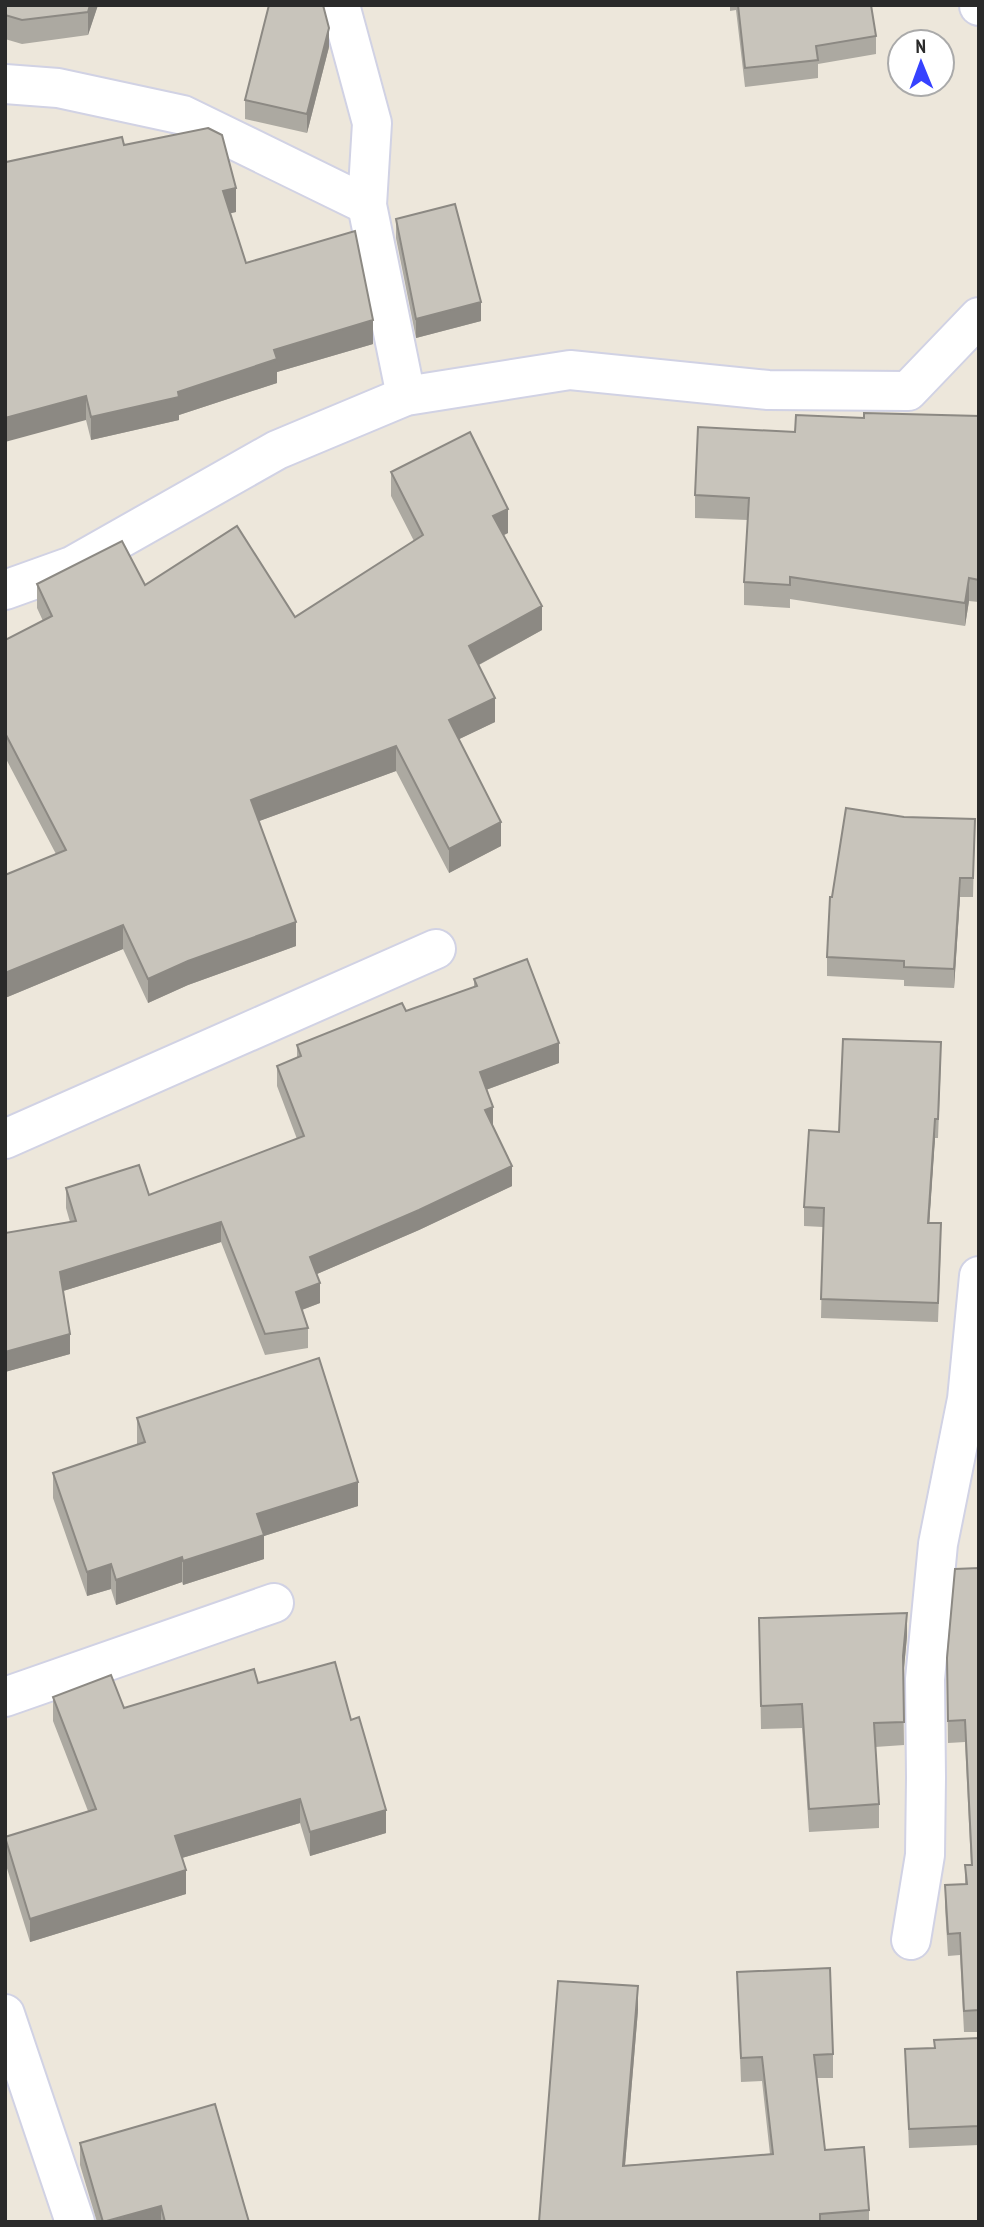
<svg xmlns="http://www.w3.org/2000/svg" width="984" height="2227" font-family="'PT Sans Narrow',sans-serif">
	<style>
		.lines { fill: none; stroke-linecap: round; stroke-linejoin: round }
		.street-casing { stroke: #d1d2e4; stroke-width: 42 }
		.street { stroke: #fff; stroke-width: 38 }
		.wall { fill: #aca9a1 }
		.shaded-wall { fill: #8c8983 }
		.building { fill: #c8c4bb; stroke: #8c8983; stroke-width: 2 }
	</style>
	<rect width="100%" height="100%" fill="#ede7db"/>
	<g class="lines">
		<defs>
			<g id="street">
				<polyline points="340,5 372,123 367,205 406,396"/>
				<polyline points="979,5 979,6"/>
				<polyline points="5,84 58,88 183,115 367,205"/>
				<polyline points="5,590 72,566 277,450 406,396 570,370 768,390 908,391 979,317"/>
				<polyline points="5,1139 436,949"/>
				<polyline points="5,1697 274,1603"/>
				<polyline points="911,1940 925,1855 926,1778 925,1679 938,1544 967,1399 979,1276"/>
				<polyline points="5,2014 75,2222"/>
			</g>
		</defs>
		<use href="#street" class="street-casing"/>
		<use href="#street" class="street"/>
	</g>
	<g class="wall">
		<polygon points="5,5 98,5 88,35 22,44 5,39"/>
		<polygon points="730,5 871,5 876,36 876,54 818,64 818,78 745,87 736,10 730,11"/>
		<polygon points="329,47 307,133 245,119 245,100"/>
		<polygon points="124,145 236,212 230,213 246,263 373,344 277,372 277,383 179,415 179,420 91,440 86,420 6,162"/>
		<polygon points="396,219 481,321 416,338 396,238"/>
		<polygon points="979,416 979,602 969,601 965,626 790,599 790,608 744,605 744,582 748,520 695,518 695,495 795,432 864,418"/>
		<polygon points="391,472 508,533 504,535 542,630 479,665 495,722 459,739 501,846 449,873 396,771 259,821 296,946 188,985 148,1003 123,949 5,998 5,875 56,854 5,757 5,640 43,621 37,608 37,584 145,585 295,617 414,541 391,496"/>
		<polygon points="904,817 975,819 973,897 960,897 954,988 904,986 904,980 827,976 827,957 832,897"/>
		<polygon points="474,979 559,1063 486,1090 493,1126 512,1186 419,1230 317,1274 320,1303 302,1310 308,1328 308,1348 265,1355 221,1242 63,1291 70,1354 5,1372 5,1233 70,1222 66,1208 66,1188 149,1195 297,1139 277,1086 277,1066 297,1058 297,1045 406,1011 474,987"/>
		<polygon points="941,1061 938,1138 935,1138 929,1223 941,1242 938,1322 821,1318 823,1227 804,1226 804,1207 839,1132"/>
		<polygon points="137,1418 358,1506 264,1536 264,1559 183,1585 182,1582 116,1605 111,1589 87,1596 53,1498 53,1473 137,1445"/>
		<polygon points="979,1568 979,2032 964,2032 960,1955 948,1956 945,1907 945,1885 965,1884 965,1865 971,1865 965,1742 948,1743 947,1658"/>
		<polygon points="759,1618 907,1636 903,1677 904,1745 875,1747 879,1804 879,1828 809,1832 802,1728 761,1729"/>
		<polygon points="258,1683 351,1720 386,1833 310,1856 300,1823 182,1858 186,1894 30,1942 5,1862 5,1837 88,1811 53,1721 53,1697 124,1708"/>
		<polygon points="737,1972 833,2054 833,2078 817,2078 825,2150 869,2210 869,2222 539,2222 638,2010 625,2165 770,2154 762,2081 741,2082"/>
		<polygon points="979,2038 979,2145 909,2148 905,2049 935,2048"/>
		<polygon points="80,2143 249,2222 97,2222 80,2165"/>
	</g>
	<g class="shaded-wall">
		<polygon points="90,5 98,5 88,35 88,12"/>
		<polygon points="329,28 329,47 307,133 307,114"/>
		<polygon points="236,188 236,212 223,215 223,191"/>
		<polygon points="481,302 481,321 416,338 416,319"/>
		<polygon points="373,320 373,344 277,372 277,383 179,415 179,420 91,440 91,417 178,392 274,350"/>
		<polygon points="86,396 86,420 5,442 5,418"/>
		<polygon points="508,509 508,533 493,540 493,516"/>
		<polygon points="969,578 969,601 965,626 965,603"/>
		<polygon points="542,606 542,630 469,670 469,646"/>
		<polygon points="495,698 495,722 449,744 449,720"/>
		<polygon points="396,746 396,771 251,824 251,800"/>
		<polygon points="501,822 501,846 449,873 449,849"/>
		<polygon points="960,878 960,897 954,988 954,969"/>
		<polygon points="296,922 296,946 188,985 148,1003 148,979 188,961"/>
		<polygon points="123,925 123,949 5,998 5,973"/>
		<polygon points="559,1043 559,1063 480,1092 480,1072"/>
		<polygon points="493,1107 493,1127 485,1110"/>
		<polygon points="935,1119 935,1138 928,1242 928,1223"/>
		<polygon points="512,1166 512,1186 419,1230 310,1277 310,1257"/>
		<polygon points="221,1222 221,1242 60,1292 60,1272"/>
		<polygon points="320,1283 320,1303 296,1312 296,1292"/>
		<polygon points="70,1334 70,1354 5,1372 5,1352"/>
		<polygon points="358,1482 358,1506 264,1536 264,1559 183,1585 183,1561 257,1514"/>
		<polygon points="182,1557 182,1582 116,1605 116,1580"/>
		<polygon points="111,1564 111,1589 87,1596 87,1572"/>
		<polygon points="907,1613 907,1636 903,1679 903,1656"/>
		<polygon points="300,1799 300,1823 175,1860 175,1836"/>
		<polygon points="386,1810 386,1833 310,1856 310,1832"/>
		<polygon points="186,1870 186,1894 30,1942 30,1919"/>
		<polygon points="638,1986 638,2010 623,2189 623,2166"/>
		<polygon points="161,2206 161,2222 106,2222"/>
	</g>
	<g class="building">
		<polygon points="5,5 90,5 88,12 22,20 5,15"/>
		<polygon points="269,5 323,5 329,28 307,114 245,100"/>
		<polygon points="738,5 871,5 876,36 816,46 818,60 745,68"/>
		<polygon points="208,128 222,135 236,188 223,191 246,263 355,231 373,320 274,350 277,359 178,392 179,397 91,417 86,396 5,418 5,160 6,162 122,137 124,145"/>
		<polygon points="455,204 481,302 416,319 396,219"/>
		<polygon points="864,413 979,416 979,580 969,578 965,603 790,577 790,585 744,582 749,498 695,495 698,427 795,432 796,415 864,418"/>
		<polygon points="470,432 508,509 493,516 542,606 469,646 495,698 449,720 501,822 449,849 396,746 251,800 296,922 188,961 148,979 123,925 5,973 5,875 66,850 5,733 5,640 52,616 37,584 122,541 145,585 237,526 295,617 423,535 391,472"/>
		<polygon points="846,808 904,817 975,819 973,878 960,878 954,969 904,967 904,961 827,957 830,897 832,897"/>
		<polygon points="527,959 559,1043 480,1072 493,1107 485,1110 512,1166 419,1210 310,1257 320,1283 296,1292 308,1328 265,1334 221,1222 60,1272 70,1334 5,1352 5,1233 76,1221 66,1188 139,1165 149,1195 304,1136 277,1066 301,1056 297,1045 402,1003 406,1011 477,986 474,979"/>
		<polygon points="843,1039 941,1042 938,1119 935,1119 928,1223 941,1223 938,1303 821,1299 824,1208 804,1207 809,1130 839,1132"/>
		<polygon points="319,1358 358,1482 257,1514 264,1535 183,1561 182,1557 116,1580 111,1564 87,1572 53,1473 145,1442 137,1418"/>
		<polygon points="979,1568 979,2010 964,2011 960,1933 948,1934 945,1885 967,1884 965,1865 972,1865 965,1720 948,1721 947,1658 955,1569"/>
		<polygon points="907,1613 903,1656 904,1722 874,1723 879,1804 809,1809 802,1704 761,1706 759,1618"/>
		<polygon points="335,1662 351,1720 359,1717 386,1810 310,1832 300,1799 175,1836 186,1870 30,1919 5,1837 96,1809 53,1697 111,1675 124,1708 254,1669 258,1683"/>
		<polygon points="830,1968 833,2054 814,2055 825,2150 864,2147 869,2210 820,2214 820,2222 539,2222 558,1981 638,1986 623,2166 773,2154 762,2057 741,2058 737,1972"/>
		<polygon points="979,2038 979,2126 909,2129 905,2049 935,2048 934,2040"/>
		<polygon points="215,2104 249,2222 165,2222 161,2206 103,2222 80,2143"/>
	</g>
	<rect width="984" height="2227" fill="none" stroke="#2a2a2a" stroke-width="14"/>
	<g transform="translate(921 63) rotate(359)"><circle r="33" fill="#ffffff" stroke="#aaaaaa" stroke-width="2"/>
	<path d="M0-5L12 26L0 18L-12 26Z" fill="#3642ff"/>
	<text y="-10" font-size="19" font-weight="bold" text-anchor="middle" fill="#2a2a2a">N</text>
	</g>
</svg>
